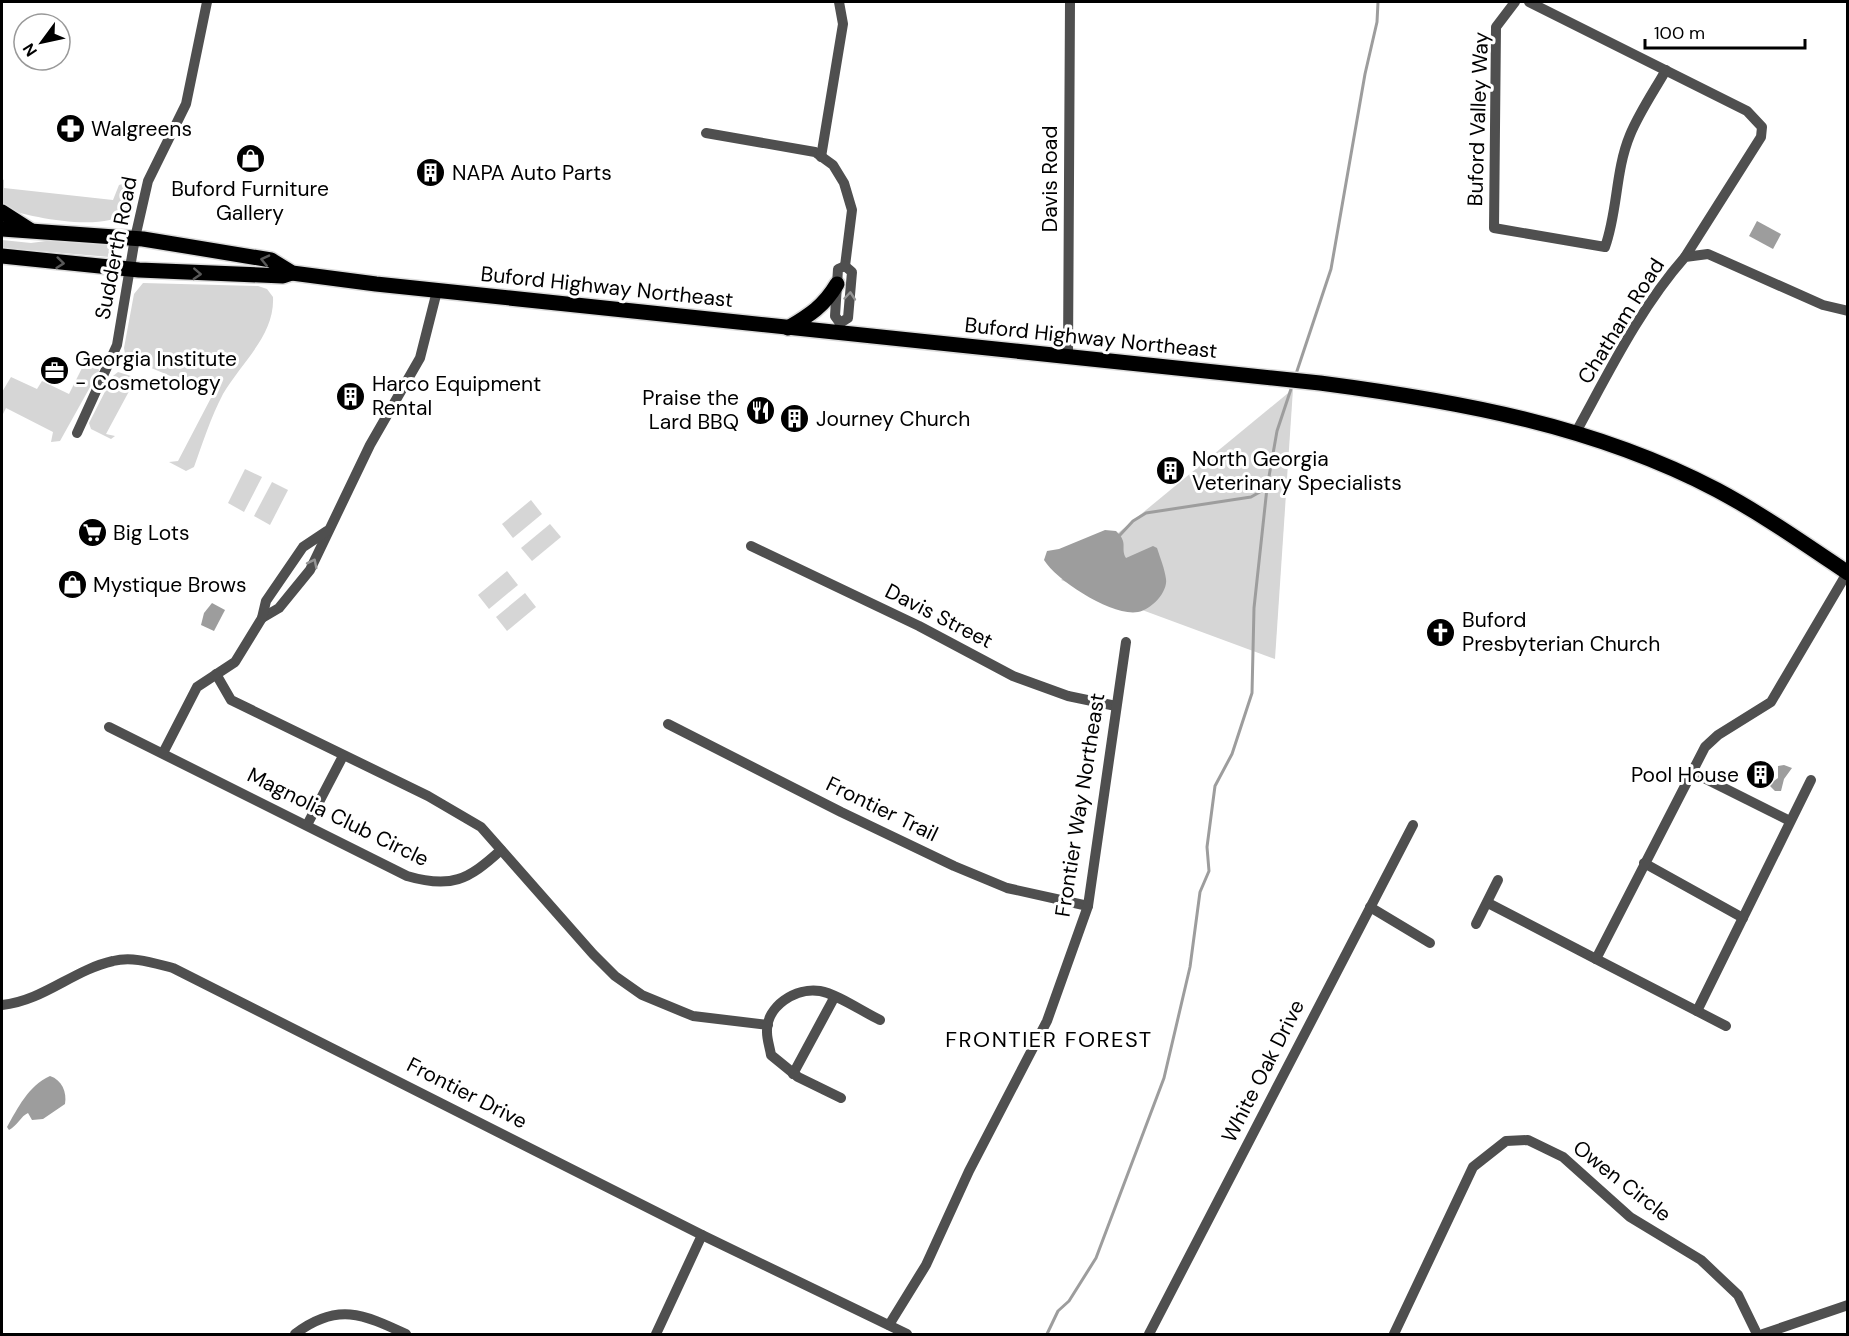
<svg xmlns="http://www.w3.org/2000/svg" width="1849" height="1336" font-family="'DM Sans',sans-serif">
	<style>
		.green { fill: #d6d6d6 }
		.water { fill: #9d9d9d }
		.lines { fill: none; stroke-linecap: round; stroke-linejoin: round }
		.stream { stroke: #9d9d9d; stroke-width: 3 }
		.primary-casing { stroke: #dbdbdb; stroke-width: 18 }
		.street { stroke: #4f4f4f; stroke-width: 10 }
		.primary { stroke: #000; stroke-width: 15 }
		.oneway { stroke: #595959 }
		.oneway2 { stroke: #959595 }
		.labels { text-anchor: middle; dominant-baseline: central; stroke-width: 6; stroke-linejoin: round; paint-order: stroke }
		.street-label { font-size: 21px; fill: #000; stroke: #fff }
		.poi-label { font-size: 21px; fill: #000; stroke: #fff; text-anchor: start }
		.neighbourhood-label { font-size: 22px; letter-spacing: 1.5px; fill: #000; stroke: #fff }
	</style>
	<rect width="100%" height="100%" fill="#fff"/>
	<g class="green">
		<path d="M2,179l2,1v8l109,12 6,-15 7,-2 7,12c-1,6 -2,13 -7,17 -21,21 -100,5 -124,-5z"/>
		<polygon points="61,239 111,245 115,254 110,257 2,248 2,240 31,243"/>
		<path d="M143,283l115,3 9,3 6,8c2,38 -32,66 -50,97 -12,23 -20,48 -29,73l-8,4 -17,-9 9,-1 35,-67 -83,-35 -5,-5 -1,-6 10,-54z"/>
		<polygon points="88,356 97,360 99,371 60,441 51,442 53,432 6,408 2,416 2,392 11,377 37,389 42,381 69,394"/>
		<polygon points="118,372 144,380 134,382 106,434 115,436 111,439 91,429 89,423 113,376"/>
		<polygon points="1293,389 1275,659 1061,580"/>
		<polygon points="245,469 262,477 244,512 228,503"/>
		<polygon points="272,482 288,490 270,525 254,516"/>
		<polygon points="531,500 542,514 513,538 502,524"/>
		<polygon points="550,524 561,537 532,561 521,548"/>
		<polygon points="507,571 518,585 489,609 478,595"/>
		<polygon points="525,593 536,607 507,631 496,617"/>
	</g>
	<g class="water">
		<polygon points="1757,221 1781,234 1773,249 1749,236"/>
		<path d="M1105,530l11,1c13,12 4,17 10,27l27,-12 4,2c3,9 8,22 9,31 2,13 -15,31 -28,33 -25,5 -81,-31 -94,-52l3,-9 12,-2z"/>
		<polygon points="212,603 225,610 214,631 201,625 204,613"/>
		<polygon points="1784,765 1792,768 1784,779 1781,791 1775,791 1770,786 1771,783 1778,778 1778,766"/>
		<path d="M50,1076c12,4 17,16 15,28l-22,15 -11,1 -4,-7c-7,3 -11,13 -19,17l-2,-3c11,-19 21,-41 43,-51z"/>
	</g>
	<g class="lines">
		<g class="stream">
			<polyline points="1296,374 1331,269 1365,74 1377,22 1378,2"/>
			<polyline points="1120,535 1133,521 1146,513 1251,497 1267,488"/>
			<polyline points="1047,1334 1058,1311 1069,1301 1096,1258 1164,1078 1190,967 1200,892 1209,871 1207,847 1215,786 1232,754 1252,693 1254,608 1267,488 1277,431 1292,386"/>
		</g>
		<defs>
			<g id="primary">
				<polyline points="2,212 30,230"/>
				<path d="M2,229l141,10 128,21 21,13 84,11 944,99c137,18 273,42 397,107 45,24 88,54 131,83"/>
				<polyline points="2,256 139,270 283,276 292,273"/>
				<path d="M788,328c22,-13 36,-22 49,-44"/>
			</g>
		</defs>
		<use href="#primary" class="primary-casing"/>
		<g class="street">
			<path d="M1515,2l-19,25 -2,201 111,19c13,-36 10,-76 25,-112 9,-22 24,-44 36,-65"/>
			<polyline points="1529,2 1747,111 1762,127 1761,137 1685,257"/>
			<polyline points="706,133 815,152 833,165 844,183 852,210 845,266"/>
			<polyline points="821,157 843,24 839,2"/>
			<polyline points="840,323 848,318 852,272 845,266"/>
			<polyline points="838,333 840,323 835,316 838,269 845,266"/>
			<polyline points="1068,357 1070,2"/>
			<path d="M1576,432c33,-60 64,-124 109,-175l23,-3 115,51 25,6"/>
			<polyline points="77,433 117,345 135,238 148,181 186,104 207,2"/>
			<polyline points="751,546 919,626 1013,676 1068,696 1116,706"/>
			<polyline points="262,618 279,608 310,570 370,445 420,358 437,291"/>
			<polyline points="216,674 231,700 428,796 481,827 593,954 615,976 642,995 693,1016 768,1025"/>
			<polyline points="668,724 841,812 954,866 1007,888 1088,906"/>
			<path d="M109,727l298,149c44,13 61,4 94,-26"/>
			<polyline points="163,753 197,687 235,662 262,618 266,601 303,547 327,531"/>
			<polyline points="1692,772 1790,821"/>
			<polyline points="307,825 343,756"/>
			<polyline points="1644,863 1743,918"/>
			<polyline points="1488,903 1596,959"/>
			<polyline points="1370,907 1430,943"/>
			<polyline points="1476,924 1498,880"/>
			<path d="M2,1005c41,-4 71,-35 111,-44 20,-5 40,2 60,7l529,267 205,99"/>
			<polyline points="1697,1011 1811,780"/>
			<polyline points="1726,1026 1596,959 1705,747 1718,735 1771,702 1847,573"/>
			<polyline points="793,1074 834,998"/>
			<path d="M841,1098l-43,-21 -27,-22c-1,-7 -4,-15 -4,-23 -1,-26 29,-45 53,-41 17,3 43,21 60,29"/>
			<polyline points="889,1325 926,1265 969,1171 1047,1021 1088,906 1126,642"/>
			<path d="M295,1334c42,-32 68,-20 111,0"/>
			<polyline points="656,1334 702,1235"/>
			<polyline points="1149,1334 1413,825"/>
			<polyline points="1394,1334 1473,1167 1506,1141 1528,1140 1563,1157 1630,1217 1701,1260 1738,1295 1757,1334"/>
			<polyline points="1763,1334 1848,1305"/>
		</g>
		<use href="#primary" class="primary"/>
	</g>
	<defs><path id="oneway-chevron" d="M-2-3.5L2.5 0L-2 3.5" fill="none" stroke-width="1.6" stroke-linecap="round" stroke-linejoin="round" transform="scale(1.5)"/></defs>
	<g class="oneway">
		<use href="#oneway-chevron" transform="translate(265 260) rotate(-167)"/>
		<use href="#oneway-chevron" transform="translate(60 263) rotate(6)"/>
		<use href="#oneway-chevron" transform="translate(197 274) rotate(3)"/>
	</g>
	<g class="oneway2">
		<use href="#oneway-chevron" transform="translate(850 296) rotate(-85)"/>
		<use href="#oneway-chevron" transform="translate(313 563) rotate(-63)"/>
	</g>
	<defs>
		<symbol id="pharmacy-disc" viewBox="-11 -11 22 22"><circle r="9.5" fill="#000" stroke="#fff"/><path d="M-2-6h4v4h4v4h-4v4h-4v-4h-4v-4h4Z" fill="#fff"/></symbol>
		<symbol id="shop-disc" viewBox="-11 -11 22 22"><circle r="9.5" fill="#000" stroke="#fff"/><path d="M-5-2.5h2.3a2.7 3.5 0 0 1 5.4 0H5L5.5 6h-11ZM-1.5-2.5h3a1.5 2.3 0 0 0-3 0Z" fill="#fff"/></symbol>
		<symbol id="building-disc" viewBox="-11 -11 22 22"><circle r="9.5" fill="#000" stroke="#fff"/><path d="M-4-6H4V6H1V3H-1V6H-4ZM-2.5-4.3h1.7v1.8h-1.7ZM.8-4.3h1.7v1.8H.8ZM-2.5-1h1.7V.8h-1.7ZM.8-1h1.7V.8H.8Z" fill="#fff"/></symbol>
		<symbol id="office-disc" viewBox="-11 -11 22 22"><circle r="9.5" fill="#000" stroke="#fff"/><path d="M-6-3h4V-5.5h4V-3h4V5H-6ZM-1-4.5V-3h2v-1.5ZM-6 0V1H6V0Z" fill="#fff"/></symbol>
		<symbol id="restaurant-disc" viewBox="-11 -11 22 22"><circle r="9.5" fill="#000" stroke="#fff"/><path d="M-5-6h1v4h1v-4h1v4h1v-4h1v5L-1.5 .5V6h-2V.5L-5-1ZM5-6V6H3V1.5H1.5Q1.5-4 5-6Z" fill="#fff"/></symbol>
		<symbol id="supermarket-disc" viewBox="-11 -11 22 22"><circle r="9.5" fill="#000" stroke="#fff"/><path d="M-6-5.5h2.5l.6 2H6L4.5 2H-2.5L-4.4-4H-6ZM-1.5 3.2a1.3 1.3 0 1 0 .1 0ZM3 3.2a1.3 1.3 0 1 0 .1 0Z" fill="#fff"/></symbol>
		<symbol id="church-disc" viewBox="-11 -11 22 22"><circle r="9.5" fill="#000" stroke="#fff"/><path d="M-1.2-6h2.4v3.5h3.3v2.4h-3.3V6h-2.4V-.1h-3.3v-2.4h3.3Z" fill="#fff"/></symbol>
	</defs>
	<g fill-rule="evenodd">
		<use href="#pharmacy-disc" x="54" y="112" width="33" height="33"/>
		<use href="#shop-disc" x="234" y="142" width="33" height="33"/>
		<use href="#building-disc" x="414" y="156" width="33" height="33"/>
		<use href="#office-disc" x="38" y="354" width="33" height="33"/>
		<use href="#building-disc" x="334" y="380" width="33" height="33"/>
		<use href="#restaurant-disc" x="744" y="394" width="33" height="33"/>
		<use href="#building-disc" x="778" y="402" width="33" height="33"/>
		<use href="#building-disc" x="1154" y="454" width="33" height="33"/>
		<use href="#supermarket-disc" x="76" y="516" width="33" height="33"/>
		<use href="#shop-disc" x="56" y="568" width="33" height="33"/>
		<use href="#church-disc" x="1424" y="616" width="33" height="33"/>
		<use href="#building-disc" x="1744" y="758" width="33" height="33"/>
	</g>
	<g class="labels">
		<g class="street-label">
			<text transform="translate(1478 119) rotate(-88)">Buford Valley Way</text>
			<text transform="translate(1050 179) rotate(-90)">Davis Road</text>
			<text transform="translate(116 248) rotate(-79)">Sudderth Road</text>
			<text transform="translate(607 287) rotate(6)">Buford Highway Northeast</text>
			<text transform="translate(1621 321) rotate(-58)">Chatham Road</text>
			<text transform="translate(1091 338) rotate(6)">Buford Highway Northeast</text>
			<text transform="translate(939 616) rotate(27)">Davis Street</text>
			<text transform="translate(1080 805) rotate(-81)">Frontier Way Northeast</text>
			<text transform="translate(882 809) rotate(26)">Frontier Trail</text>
			<text transform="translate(338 817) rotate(26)">Magnolia Club Circle</text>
			<text transform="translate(1263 1071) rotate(-63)">White Oak Drive</text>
			<text transform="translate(467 1093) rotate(27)">Frontier Drive</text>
			<text transform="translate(1622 1181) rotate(38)">Owen Circle</text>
		</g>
		<g class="poi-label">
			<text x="91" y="129">Walgreens</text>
			<text x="452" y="173">NAPA Auto Parts</text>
			<text x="250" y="189" text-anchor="middle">Buford Furniture<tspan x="250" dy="24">Gallery</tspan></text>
			<text x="75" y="359">Georgia Institute<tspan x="75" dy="24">- Cosmetology</tspan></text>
			<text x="372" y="384">Harco Equipment<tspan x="372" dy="24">Rental</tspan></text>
			<text x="739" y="398" text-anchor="end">Praise the<tspan x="739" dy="24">Lard BBQ</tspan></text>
			<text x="816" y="419">Journey Church</text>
			<text x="1192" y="459">North Georgia<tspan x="1192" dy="24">Veterinary Specialists</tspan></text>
			<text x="113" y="533">Big Lots</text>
			<text x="93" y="585">Mystique Brows</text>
			<text x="1462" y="620">Buford<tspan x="1462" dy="24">Presbyterian Church</tspan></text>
			<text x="1739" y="775" text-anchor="end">Pool House</text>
		</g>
		<g class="neighbourhood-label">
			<text x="1049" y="1039">FRONTIER FOREST</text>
		</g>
	</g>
	<rect width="1849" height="1336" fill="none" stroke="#000000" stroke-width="6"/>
	<g transform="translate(42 42) rotate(237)"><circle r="28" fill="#ffffff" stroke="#999999" stroke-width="1.5"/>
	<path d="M0-4.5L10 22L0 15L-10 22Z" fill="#000000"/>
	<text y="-9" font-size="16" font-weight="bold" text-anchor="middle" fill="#000000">N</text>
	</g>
	<path d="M1645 39v9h160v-9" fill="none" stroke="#000000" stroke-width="3"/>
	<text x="1654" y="39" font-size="18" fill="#000000" stroke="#ffffff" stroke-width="4.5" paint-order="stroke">100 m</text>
</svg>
